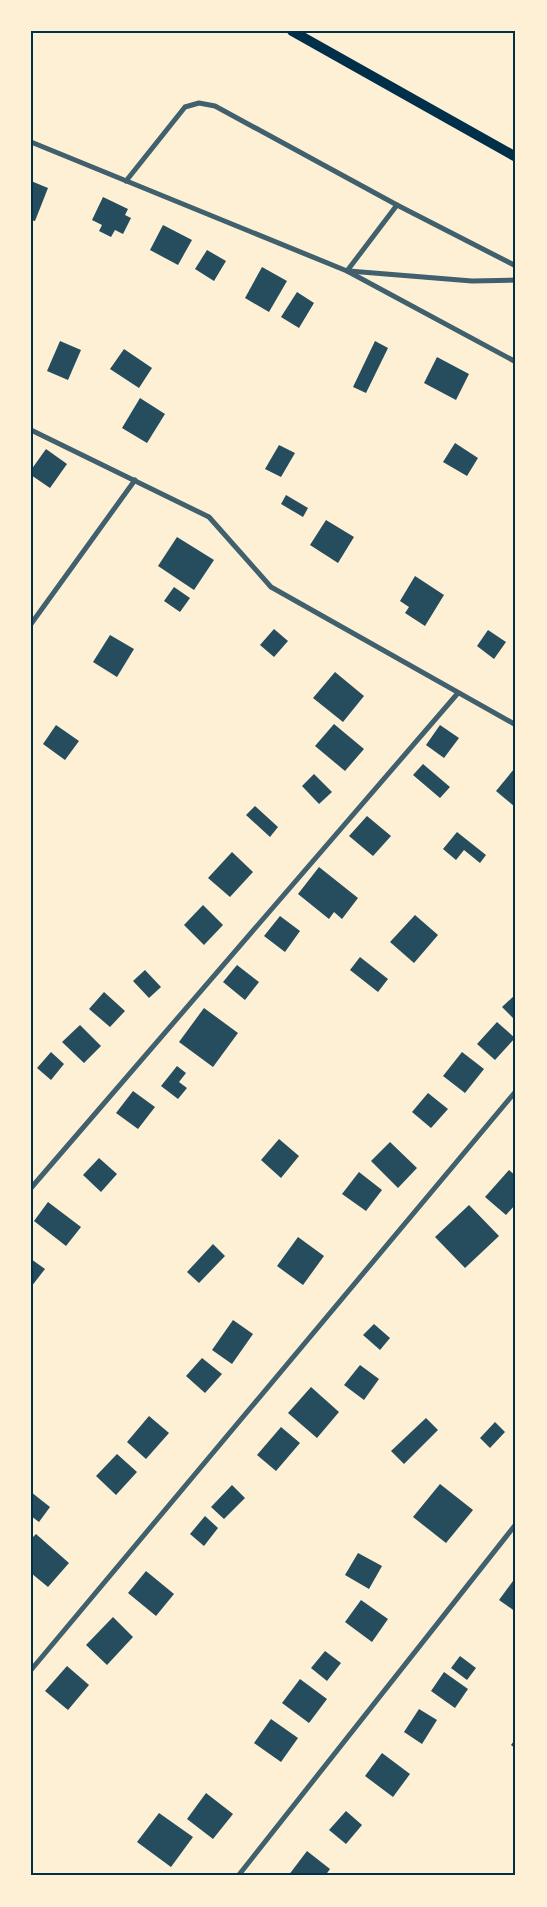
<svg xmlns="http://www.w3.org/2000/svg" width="547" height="1907" font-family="Manrope,sans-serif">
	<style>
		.building { fill: #264d5e }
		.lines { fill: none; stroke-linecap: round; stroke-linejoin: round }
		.minor { stroke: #3f606c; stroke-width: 5 }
		.trunk { stroke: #003049; stroke-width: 10 }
		.neatline { fill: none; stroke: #003049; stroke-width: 2 }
	</style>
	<rect width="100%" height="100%" fill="#fdf0d5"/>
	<g class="building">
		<polygon points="31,181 48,188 35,221 31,220"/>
		<polygon points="103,197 128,209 125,215 131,218 123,234 115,230 111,237 99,231 102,225 92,220"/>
		<polygon points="163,225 192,240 178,265 150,250"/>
		<polygon points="207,250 226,261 214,281 195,269"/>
		<polygon points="262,267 287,281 269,312 245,298"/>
		<polygon points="297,292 314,303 299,328 281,317"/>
		<polygon points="60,341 81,350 68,380 47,371"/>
		<polygon points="375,341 388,348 366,393 353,387"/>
		<polygon points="124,349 152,368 139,388 110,369"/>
		<polygon points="437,357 469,374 456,400 424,383"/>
		<polygon points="140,398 165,414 147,443 122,428"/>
		<polygon points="455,443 478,458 467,476 443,462"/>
		<polygon points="279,445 295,453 281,477 265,469"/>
		<polygon points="46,449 67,464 50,488 31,475 31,470"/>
		<polygon points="286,495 308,508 303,517 281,504"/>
		<polygon points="326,520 354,537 338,563 310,545"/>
		<polygon points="177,537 214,560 194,590 158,566"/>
		<polygon points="415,576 444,595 425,626 405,613 409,607 400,601"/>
		<polygon points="174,587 190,598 180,612 164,601"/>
		<polygon points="274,629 288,641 274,657 260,645"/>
		<polygon points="488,630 506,642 494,659 477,646"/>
		<polygon points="110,635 134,649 117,677 93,662"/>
		<polygon points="335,672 364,696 343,722 313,698"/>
		<polygon points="334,724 364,749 345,771 315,746"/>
		<polygon points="56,725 79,741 65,760 43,744"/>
		<polygon points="440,725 459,738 444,758 426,745"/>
		<polygon points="423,764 450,787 440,798 413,775"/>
		<polygon points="514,769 516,770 515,807 496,791"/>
		<polygon points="314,774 332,792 319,804 302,786"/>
		<polygon points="255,806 278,827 270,837 246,815"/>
		<polygon points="367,816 391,836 373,856 349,836"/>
		<polygon points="457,832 486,855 480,863 464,850 456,860 443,849"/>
		<polygon points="232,852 253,872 230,897 208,878"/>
		<polygon points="319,867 358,898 342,919 334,912 329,919 298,894"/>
		<polygon points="203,905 223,925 204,945 184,925"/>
		<polygon points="415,915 438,935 414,963 390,942"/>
		<polygon points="280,916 300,931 285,952 264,936"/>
		<polygon points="360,957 388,979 378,992 350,970"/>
		<polygon points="237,965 259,982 245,1000 223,982"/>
		<polygon points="145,970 161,987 149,998 133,981"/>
		<polygon points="104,992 125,1011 110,1027 89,1009"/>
		<polygon points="516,994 516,1021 502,1007"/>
		<polygon points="204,1008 238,1033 213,1067 179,1042"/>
		<polygon points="497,1022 515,1038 495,1060 477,1044"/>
		<polygon points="80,1025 101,1046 84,1063 62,1042"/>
		<polygon points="51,1052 64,1064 51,1080 37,1068"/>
		<polygon points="462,1052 484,1069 465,1093 443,1076"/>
		<polygon points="177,1066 186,1073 179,1082 187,1088 178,1099 161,1086"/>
		<polygon points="133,1091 155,1107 138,1129 116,1113"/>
		<polygon points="428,1093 448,1109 431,1128 412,1112"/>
		<polygon points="279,1139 299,1156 281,1178 261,1160"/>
		<polygon points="390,1142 417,1168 398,1188 371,1161"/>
		<polygon points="99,1158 117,1174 101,1192 83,1175"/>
		<polygon points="509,1170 516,1176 516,1204 506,1215 485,1197"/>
		<polygon points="359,1172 382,1190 366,1211 342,1194"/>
		<polygon points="48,1202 81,1227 66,1246 34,1221"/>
		<polygon points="469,1205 499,1236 465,1268 435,1237"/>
		<polygon points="298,1237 324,1256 303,1285 277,1266"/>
		<polygon points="213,1244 225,1256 199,1283 187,1272"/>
		<polygon points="31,1259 45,1269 31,1287"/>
		<polygon points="233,1320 253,1334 232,1364 212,1350"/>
		<polygon points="374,1324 390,1338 380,1350 363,1335"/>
		<polygon points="202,1358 222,1374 205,1393 186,1376"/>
		<polygon points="360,1365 379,1379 364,1400 344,1385"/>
		<polygon points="311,1387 339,1412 317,1438 288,1413"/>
		<polygon points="149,1416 169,1433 146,1459 127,1442"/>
		<polygon points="426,1418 438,1430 404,1464 391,1451"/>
		<polygon points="495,1422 505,1432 490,1448 480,1438"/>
		<polygon points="281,1427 300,1443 276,1471 257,1455"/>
		<polygon points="117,1454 137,1472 116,1495 96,1476"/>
		<polygon points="440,1484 473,1510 446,1543 413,1517"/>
		<polygon points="232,1485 245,1498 224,1519 211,1507"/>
		<polygon points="31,1492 50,1507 39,1522 31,1516"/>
		<polygon points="205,1516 218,1528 204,1546 190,1534"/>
		<polygon points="36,1534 69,1563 48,1587 31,1573 31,1539"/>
		<polygon points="358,1553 382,1566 369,1589 345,1575"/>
		<polygon points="146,1571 174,1594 156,1616 128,1593"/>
		<polygon points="513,1581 516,1582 516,1612 499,1600"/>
		<polygon points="361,1600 388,1619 372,1642 345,1622"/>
		<polygon points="113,1617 133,1637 107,1665 86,1645"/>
		<polygon points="325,1651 341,1663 327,1681 311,1668"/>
		<polygon points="460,1656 476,1668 467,1680 451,1668"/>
		<polygon points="67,1666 89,1685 68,1710 45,1691"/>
		<polygon points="444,1672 468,1689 455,1708 431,1691"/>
		<polygon points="300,1679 327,1699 309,1723 282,1703"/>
		<polygon points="419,1709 437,1720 422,1744 404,1732"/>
		<polygon points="271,1719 298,1738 281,1762 254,1743"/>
		<polygon points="516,1738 516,1749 511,1745"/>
		<polygon points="382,1753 410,1774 393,1797 365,1776"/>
		<polygon points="206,1793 233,1814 213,1839 187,1819"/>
		<polygon points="346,1811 362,1825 346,1844 329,1830"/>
		<polygon points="159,1813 193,1837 171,1867 137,1842"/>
		<polygon points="307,1851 330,1869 325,1876 288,1876"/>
	</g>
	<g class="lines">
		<g class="minor">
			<polyline points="31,142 347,271 516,362"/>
			<polyline points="126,181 185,107 199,103 215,106 397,205"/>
			<polyline points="347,271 397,205 516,266"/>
			<polyline points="349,271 472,281 516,280"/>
			<polyline points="31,430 209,517 271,587 516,725"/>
			<polyline points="31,624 135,480"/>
			<polyline points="31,1188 458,693"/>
			<polyline points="31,1670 516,1091"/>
			<polyline points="238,1876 516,1524"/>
		</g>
		<polyline class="trunk" points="292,31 516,157"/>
	</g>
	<rect width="547" height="1907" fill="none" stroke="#fdf0d5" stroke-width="65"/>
	<rect x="32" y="32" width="482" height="1842" class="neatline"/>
</svg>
